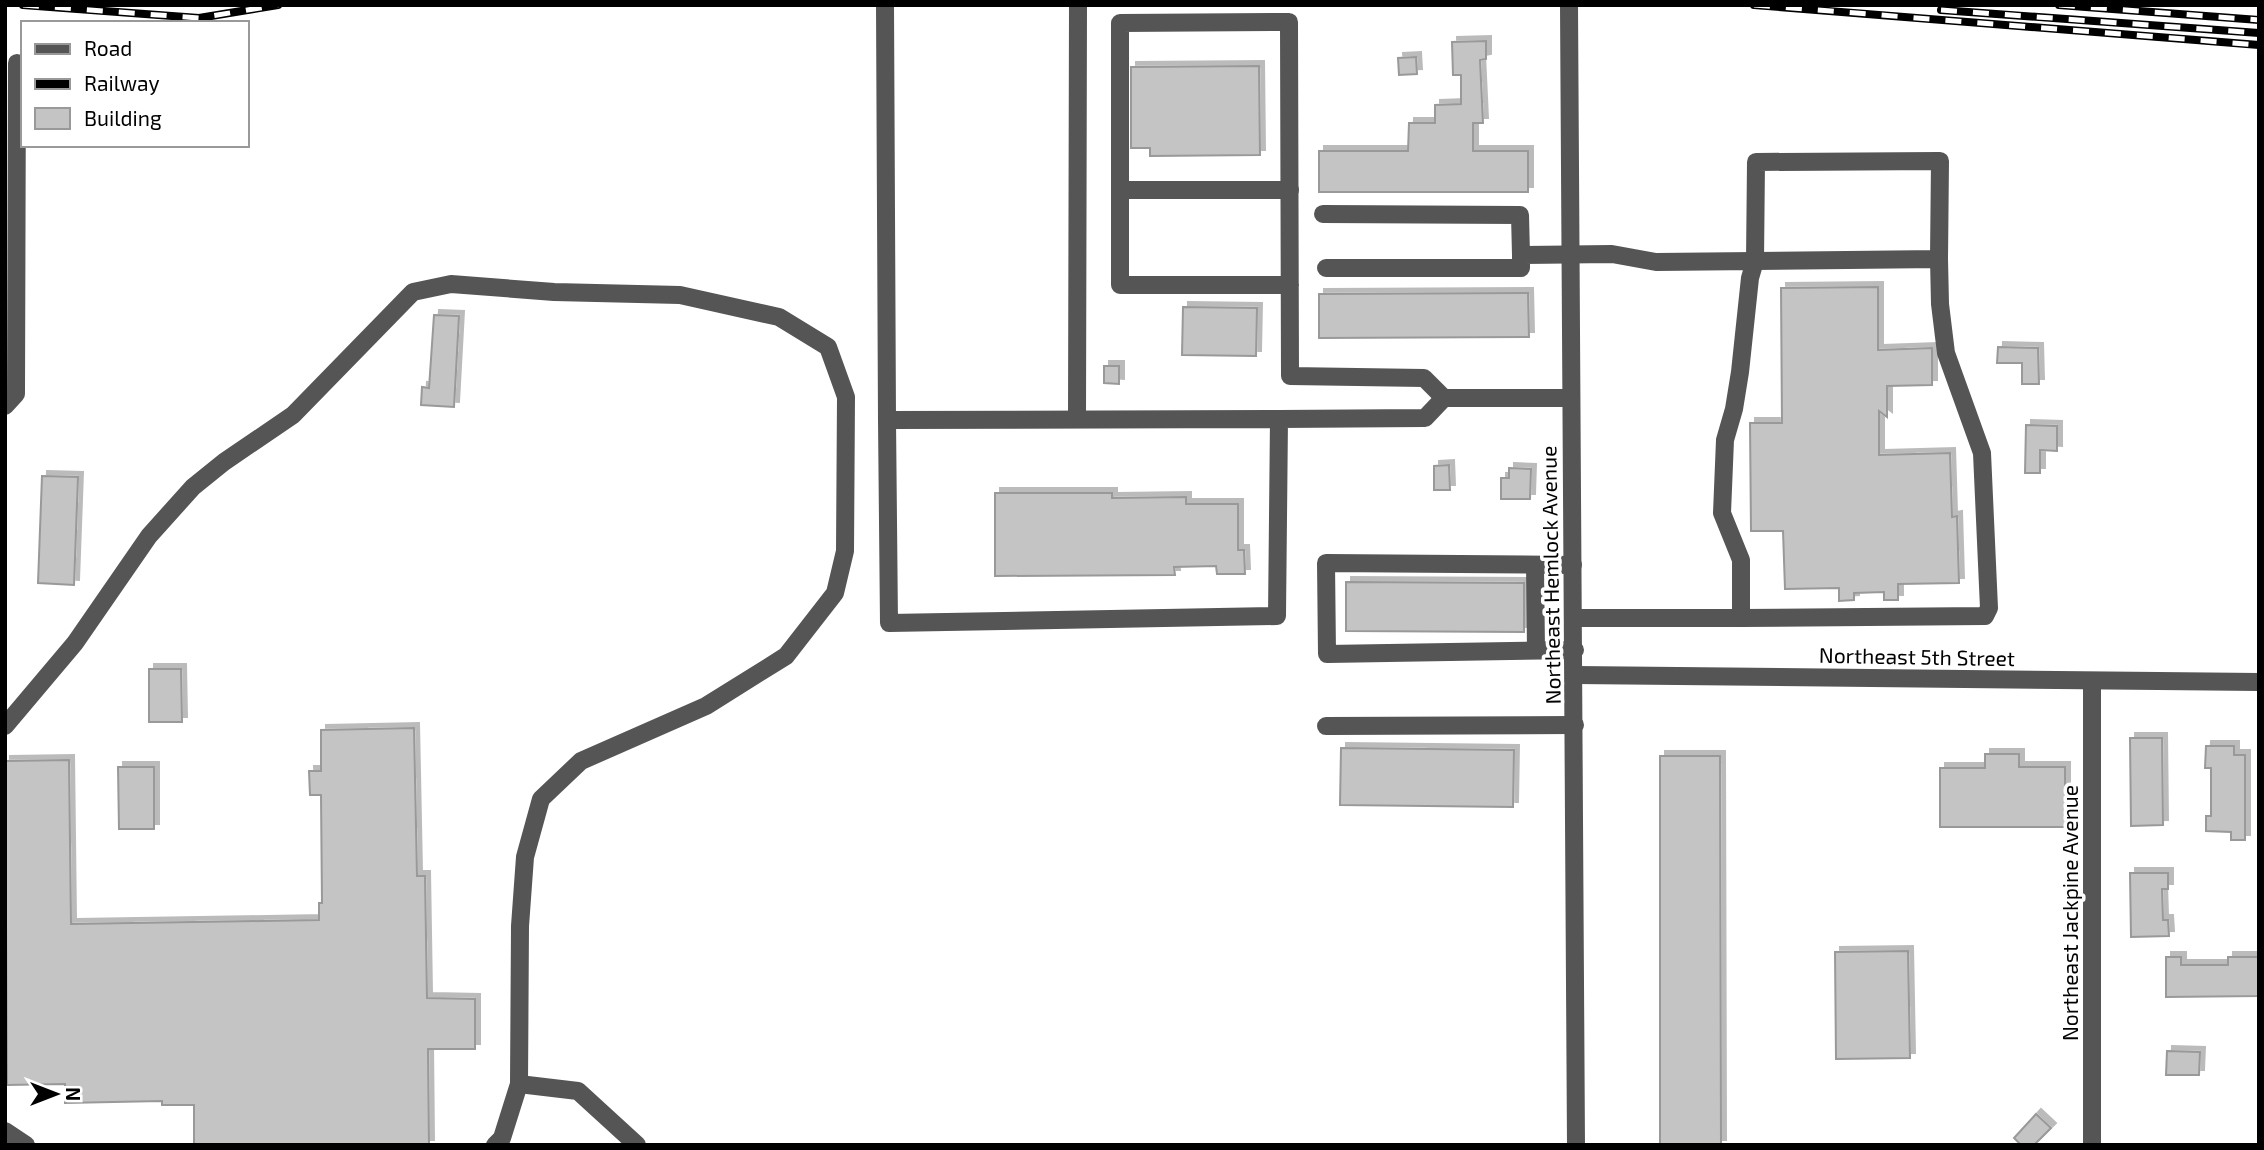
<svg xmlns="http://www.w3.org/2000/svg" width="2264" height="1150" font-family="'Exo 2',sans-serif">
	<style>
		.building { fill: #c4c4c4; stroke: #999; stroke-width: 2; filter: url(#shadow) }
		.lines { fill: none; stroke-linecap: round; stroke-linejoin: round }
		.minor { stroke: #555; stroke-width: 18 }
		.rail-casing { stroke: #000; stroke-width: 8 }
		.rail { stroke: #fff; stroke-width: 5; stroke-dasharray: 16; stroke-linecap: butt }
		.labels { text-anchor: middle; dominant-baseline: central; stroke-width: 7; stroke-linejoin: round; paint-order: stroke }
		.street-label { font-size: 21px; fill: #000; stroke: #fff }
	</style>
	<defs>
		<filter id="shadow"><feDropShadow dx="5" dy="-5" stdDeviation="0" flood-color="#0004"/></filter>
	</defs>
	<rect width="100%" height="100%" fill="#fff"/>
	<g class="building">
		<polygon points="1486,41 1486,59 1480,60 1483,123 1473,123 1473,151 1528,151 1528,192 1319,192 1319,151 1408,151 1409,123 1435,123 1435,105 1461,104 1461,75 1453,75 1452,42"/>
		<polygon points="1416,57 1417,74 1399,75 1398,58"/>
		<polygon points="1259,66 1260,155 1150,156 1150,148 1131,148 1131,67"/>
		<polygon points="1878,287 1878,350 1932,348 1932,385 1887,386 1887,417 1879,411 1879,455 1950,453 1952,517 1957,516 1959,583 1898,584 1898,600 1884,600 1884,592 1854,593 1854,600 1839,601 1839,588 1785,589 1783,531 1751,531 1750,423 1782,423 1781,288"/>
		<polygon points="1528,293 1529,337 1319,338 1319,294"/>
		<polygon points="1183,307 1257,308 1256,356 1182,355"/>
		<polygon points="434,315 459,316 454,407 421,405 422,387 429,388"/>
		<polygon points="1998,347 2038,348 2039,384 2022,384 2022,363 1997,363"/>
		<polygon points="1104,366 1119,366 1119,384 1104,383"/>
		<polygon points="2026,425 2057,426 2057,451 2040,450 2040,473 2025,473"/>
		<polygon points="1449,465 1450,490 1434,490 1434,466"/>
		<polygon points="1509,468 1531,469 1530,499 1501,499 1501,478 1509,478"/>
		<polygon points="42,476 78,477 74,585 38,583"/>
		<polygon points="995,493 1112,493 1112,498 1186,497 1186,504 1238,504 1238,550 1244,550 1245,574 1217,574 1216,566 1174,567 1175,575 995,576"/>
		<polygon points="1346,582 1524,583 1524,632 1346,631"/>
		<polygon points="149,669 181,669 182,722 149,722"/>
		<polygon points="414,728 417,876 425,876 427,998 475,999 475,1049 428,1049 429,1145 194,1145 194,1105 162,1105 162,1101 65,1103 65,1084 7,1085 5,761 69,760 71,924 319,920 319,903 322,903 321,795 310,795 309,771 321,771 321,730"/>
		<polygon points="2130,738 2162,738 2163,825 2131,826"/>
		<polygon points="2206,746 2234,746 2234,755 2245,755 2245,840 2231,840 2231,832 2206,831 2206,816 2211,816 2211,768 2205,768"/>
		<polygon points="1341,748 1514,750 1513,807 1340,805"/>
		<polygon points="1985,754 2019,754 2019,767 2065,767 2065,827 1940,827 1940,768 1985,768"/>
		<polygon points="1660,756 1720,756 1721,1145 1660,1145"/>
		<polygon points="118,767 154,767 154,829 119,829"/>
		<polygon points="2130,873 2168,873 2168,889 2162,889 2163,920 2168,920 2169,936 2131,937"/>
		<polygon points="1908,951 1910,1058 1836,1059 1835,952"/>
		<polygon points="2166,957 2181,957 2181,965 2228,965 2228,957 2259,957 2259,996 2166,997"/>
		<polygon points="2167,1051 2200,1052 2199,1075 2166,1075"/>
		<polygon points="2036,1114 2051,1128 2034,1145 2021,1145 2014,1138"/>
	</g>
	<g class="lines">
		<g class="minor">
			<polyline points="885,5 887,420"/>
			<path d="M1569,5c3,380 6,760 7,1140"/>
			<polyline points="1120,190 1290,190"/>
			<polyline points="1323,214 1520,215 1521,255"/>
			<polyline points="1326,268 1521,268 1521,255 1612,254 1656,262 1755,261 1750,278 1740,372 1734,409 1725,440 1722,513 1741,560 1741,618 1575,618"/>
			<polyline points="1290,285 1120,285 1120,23 1289,22 1290,376 1424,378 1444,398"/>
			<polyline points="5,406 16,394 17,63"/>
			<polyline points="1077,419 1078,5"/>
			<polyline points="1279,419 887,420 889,623 1277,616 1279,419 1425,418 1444,398 1571,398"/>
			<polyline points="1535,565 1536,650"/>
			<polyline points="1573,565 1326,563 1327,654 1575,650"/>
			<polyline points="1741,618 1985,616 1989,608 1982,453 1946,353 1940,304 1939,259 1755,261 1756,162 1940,161 1939,259"/>
			<polyline points="1575,675 2259,682"/>
			<polyline points="2092,681 2092,1145"/>
			<polyline points="5,726 75,643 149,536 193,487 224,462 293,415 413,292 451,284 554,292 680,295 779,317 828,347 846,397 845,551 835,593 786,656 706,706 581,761 541,799 525,857 520,926 519,1084 502,1138 495,1145"/>
			<polyline points="1326,726 1575,725"/>
			<polyline points="519,1084 578,1091 637,1145"/>
			<polyline points="5,1131 26,1145"/>
		</g>
		<defs>
			<g id="rail">
				<polyline points="23,5 199,18 278,5"/>
				<polyline points="1754,5 2259,45"/>
				<polyline points="2059,5 2259,20"/>
				<polyline points="1941,10 2259,33"/>
			</g>
		</defs>
		<use href="#rail" class="rail-casing"/>
		<use href="#rail" class="rail"/>
	</g>
	<g class="labels">
		<g class="street-label">
			<text transform="translate(1550 575) rotate(-91)">Northeast Hemlock Avenue</text>
			<text transform="translate(1917 656) rotate(1)">Northeast 5th Street</text>
			<text transform="translate(2069 913) rotate(-90)">Northeast Jackpine Avenue</text>
		</g>
	</g>
	<rect width="2264" height="1150" fill="none" stroke="#000000" stroke-width="14"/>
	<rect x="21" y="21" width="228" height="126" fill="#ffffff" stroke="#999999" stroke-width="2"/>
	<rect x="35" y="44" width="35" height="10" fill="#555555" stroke="#999999" stroke-width="2"/>
	<text x="84" y="56" font-size="21" fill="#000000">Road</text>
	<rect x="35" y="79" width="35" height="10" fill="#000000" stroke="#999999" stroke-width="2"/>
	<text x="84" y="91" font-size="21" fill="#000000">Railway</text>
	<rect x="35" y="108" width="35" height="21" fill="#c4c4c4" stroke="#999999" stroke-width="2"/>
	<text x="84" y="126" font-size="21" fill="#000000">Building</text>
	<g transform="translate(56 1094) rotate(90)" stroke="#ffffff" stroke-width="5" paint-order="stroke">
	<path d="M0-5L12 26L0 18L-12 26Z" fill="#000000"/>
	<text y="-10" font-size="19" font-weight="bold" text-anchor="middle" fill="#000000">N</text>
	</g>
</svg>
